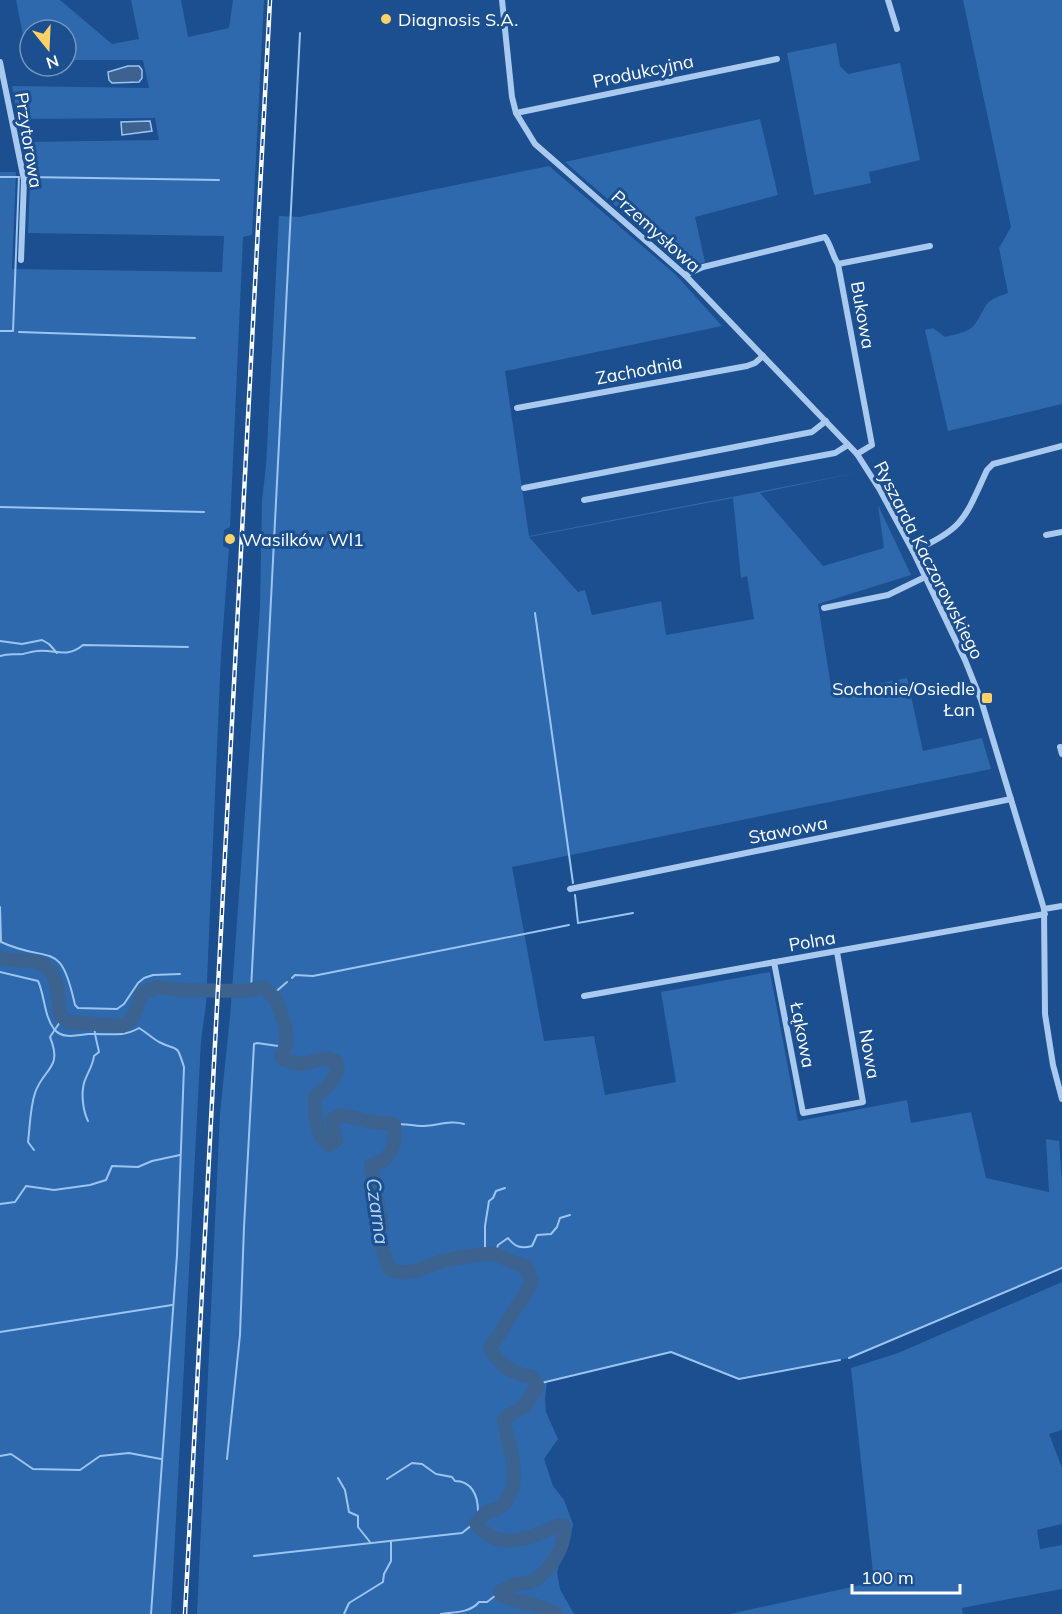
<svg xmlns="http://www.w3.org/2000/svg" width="1062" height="1614" font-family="Mulish,sans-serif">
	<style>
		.green { fill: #2e69ad; fill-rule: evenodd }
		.water { fill: #3c6290; stroke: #9cc4f0; stroke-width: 1.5 }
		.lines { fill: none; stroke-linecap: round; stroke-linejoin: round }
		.stream { stroke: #9cc4f0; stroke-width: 2 }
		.river { stroke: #3c6290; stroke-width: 14 }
		.street { stroke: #a9c9ee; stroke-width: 6 }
		.rail-casing { stroke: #fff; stroke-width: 4.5 }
		.rail { stroke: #1b4f8f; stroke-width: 2; stroke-dasharray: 7; stroke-linecap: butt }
		.poi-dot { fill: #ffd166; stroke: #1b4f8f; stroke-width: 2 }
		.labels { text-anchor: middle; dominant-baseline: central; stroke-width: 6; stroke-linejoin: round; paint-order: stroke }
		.poi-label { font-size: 18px; fill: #fff; stroke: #1b4f8f; text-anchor: start }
		.street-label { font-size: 18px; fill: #fff; stroke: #1b4f8f }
		.water-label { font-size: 20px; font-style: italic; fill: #b5d3f5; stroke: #1b4f8f }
	</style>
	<rect width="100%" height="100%" fill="#1b4f8f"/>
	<g class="green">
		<polygon points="16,0 60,0 112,44 139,39 131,0 181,0 188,37 229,28 233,0 264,0 252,235 243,237 230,527 224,530 223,546 229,549 221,655 206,1004 201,1041 171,1614 0,1614 0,172 16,172 12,269 222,272 224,236 28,233 30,182 23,142 159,140 155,118 18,119 12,86 149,88 143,60 66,60 66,30 30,30 30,60 28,60"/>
		<path d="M963,0h99v404l-114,27 -23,-101 8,-2 12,9c10,-3 24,-4 30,-13 15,-21 5,-21 33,-31l-9,-45 12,-21z"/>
		<polygon points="836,43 840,66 848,74 900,63 920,160 869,172 871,183 814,195 787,53"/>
		<polygon points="760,119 778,195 695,217 705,262 688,269 565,162"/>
		<path d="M549,166l127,109 46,51 -217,45 24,165 332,-64 -101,21 63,73 61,-18 -6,-43 33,70 -93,29 14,89 75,-15 16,73 59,-13 9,31 -479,98 32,174 50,-5 11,59 71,-13 -15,-90 109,-20 28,149 109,-21 4,23 60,-11 15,66 63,14 -3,-53 13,2 3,41v86l-213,90 -110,21 -68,-27 -124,30 -2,16 1,14 12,27 -14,20 9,27 11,14 9,24 -2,12 -9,18 -5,19 3,16 14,25h-377l23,-501 10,-96 30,-410 2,-107 4,-34 13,-250 20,1zM733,498l8,80 6,-2 7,43 -88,16 -5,-34 -69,14 -7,-25 -7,2 -49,-55z"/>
		<polygon points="1062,1282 1062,1430 1049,1434 1062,1468 1062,1524 1037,1530 1040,1549 1062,1545 1062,1589 962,1608 963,1614 730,1614 874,1582 851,1368 898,1353"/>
	</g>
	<g class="water">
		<polygon points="128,66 139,66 142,70 142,78 139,82 112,83 109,80 108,72"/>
		<polygon points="150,121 152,131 122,135 121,122"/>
	</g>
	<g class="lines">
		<g class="stream">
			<polyline points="0,177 18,177"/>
			<polyline points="27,177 219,180"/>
			<polyline points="0,331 12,331"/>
			<polyline points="13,331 19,177"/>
			<polyline points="19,332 195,338"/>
			<polyline points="0,507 204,512"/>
			<polyline points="535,613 573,883"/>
			<polyline points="0,641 22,644 42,640 49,644 57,653"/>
			<path d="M0,656c9,-3 14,-1 23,-2 5,-1 10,-3 14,-3 19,-2 29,8 46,-6l105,2"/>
			<polyline points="575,895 578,923"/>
			<path d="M0,907l1,35c50,23 59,-5 74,63l3,3 39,1 7,-5 14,-21 6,-5 9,-3 27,-1"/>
			<polyline points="578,923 633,913"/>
			<path d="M0,972l38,9c7,15 6,35 16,48 9,11 24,6 35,5 19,-1 33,4 50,-6 7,4 13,10 20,14 20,10 17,0 25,25l-7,188 -26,359"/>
			<polyline points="292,978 295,975 313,976 569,925"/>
			<polyline points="251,990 300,33"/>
			<polyline points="272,995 287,982"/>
			<path d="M88,1121c-5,-10 -7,-27 -4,-38 3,-10 9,-17 10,-27l5,-4 -4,-18 -1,-11"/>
			<path d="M394,1125c11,-3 20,2 30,1 15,-1 27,-6 40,-2"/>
			<path d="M34,1150l-6,-8c2,-16 2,-34 7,-49 9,-26 28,-24 15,-56l12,-18"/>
			<polyline points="0,1204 15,1202 26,1186 54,1190 90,1185 106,1180 112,1166 138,1167 152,1161 180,1155"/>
			<path d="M495,1254l3,-9 10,-7c7,9 13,11 24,8l5,-11 14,-1 6,-7 3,-9 10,-3"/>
			<polyline points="485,1255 485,1226 489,1201 493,1198 496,1191 505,1188"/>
			<polyline points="0,1332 172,1305"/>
			<polyline points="849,1358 1062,1268"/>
			<polyline points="537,1384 671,1352 739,1379 840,1360"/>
			<polyline points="0,1456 11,1454 33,1469 80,1470 100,1456 129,1453 161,1459"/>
			<polyline points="227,1459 240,1335 244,1227 254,1044 257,1043 285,1047"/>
			<polyline points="338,1478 345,1490 349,1512 358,1516 358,1527 370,1542"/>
			<path d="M387,1479l25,-16 10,1 14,10 16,3 3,4c17,0 23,15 23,30l6,3"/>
			<polyline points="254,1556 462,1533 477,1521"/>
			<polyline points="344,1614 349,1603 383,1582 384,1574 391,1561 391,1541"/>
			<path d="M441,1614c13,-2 29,-1 38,-12h8l13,-10"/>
		</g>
		<path class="river" d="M0,958c11,3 22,2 33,3 26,3 25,34 27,54l8,7 54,4c14,-6 15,-19 20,-32l14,-7 23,3 66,1 18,-4 13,12 9,27 2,17 -6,13 3,4 17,4 26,-6 10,4c3,17 -11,25 -22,35 -1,14 1,42 15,48l6,-4 -4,-21 8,-5c16,2 34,10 50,8l4,2c3,11 -1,27 -9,34 -4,4 -10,4 -14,6l11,61 -4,9 11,33c18,11 37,-2 54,-7 9,-2 45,-9 52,-7 11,4 19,11 31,12l6,17 -42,65c9,16 22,27 41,28l6,8v3l-12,19 -19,11 -2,4c4,28 22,60 -2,85 -5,5 -12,3 -17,7 -2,2 -6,8 -9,10 21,30 56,15 82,2l6,1c2,20 -14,47 -33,56 -6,2 -13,1 -18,3 -4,1 -9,5 -13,7l3,4c18,7 38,9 54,18"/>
		<g class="street">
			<polyline points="502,0 512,97 516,113 535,144 685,275 857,454 880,490 913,551 965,660 981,700 1044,909 1045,1014 1053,1065 1062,1099"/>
			<polyline points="888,0 897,29"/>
			<polyline points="0,62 24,180 21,260"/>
			<polyline points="516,113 777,59"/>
			<path d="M685,275l18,-8 122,-30c6,8 7,18 13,27"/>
			<polyline points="517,408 747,366 755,363 763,356"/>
			<polyline points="857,454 872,445 838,264 930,246"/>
			<polyline points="524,488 812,432 826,421"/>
			<polyline points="584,500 835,453 848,445"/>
			<polyline points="1046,535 1062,532"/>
			<path d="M913,551c51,-22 52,-33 74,-81l6,-6 69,-18"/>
			<polyline points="824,608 888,595 925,577"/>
			<polyline points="1060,747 1062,754"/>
			<polyline points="570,889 1011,799"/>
			<polyline points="1044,909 1062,906"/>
			<polyline points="774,962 803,1113 863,1102 837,952"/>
			<polyline points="584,996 1045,914"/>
		</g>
		<defs>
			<polyline id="rail" points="185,1614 270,0"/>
		</defs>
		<use href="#rail" class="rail-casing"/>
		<use href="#rail" class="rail"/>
	</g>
	<g class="poi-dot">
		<circle cx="386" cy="19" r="6"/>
		<circle cx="230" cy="539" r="6"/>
		<rect x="981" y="692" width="12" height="12" rx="3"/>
	</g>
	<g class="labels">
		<g class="poi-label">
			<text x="398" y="19">Diagnosis S.A.</text>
			<text x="242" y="539">Wasilków Wl1</text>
			<text x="975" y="688" text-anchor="end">Sochonie/Osiedle<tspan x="975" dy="21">Łan</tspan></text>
		</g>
		<g class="street-label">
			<text transform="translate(643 71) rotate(-12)">Produkcyjna</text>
			<text transform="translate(29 140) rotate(81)">Przytorowa</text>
			<text transform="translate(656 231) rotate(42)">Przemysłowa</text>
			<text transform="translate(863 315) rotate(80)">Bukowa</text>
			<text transform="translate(639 370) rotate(-11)">Zachodnia</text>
			<text transform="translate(929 560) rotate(63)">Ryszarda Kaczorowskiego</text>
			<text transform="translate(788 830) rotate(-11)">Stawowa</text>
			<text transform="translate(812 941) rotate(-10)">Polna</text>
			<text transform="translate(803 1035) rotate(79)">Łąkowa</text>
			<text transform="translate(870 1054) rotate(80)">Nowa</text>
		</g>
		<g class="water-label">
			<text transform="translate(378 1211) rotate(82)">Czarna</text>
		</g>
	</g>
	<g transform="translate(48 48) rotate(162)"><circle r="28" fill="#1b4f8f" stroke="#7695bc" stroke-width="1.5"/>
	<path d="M0-4.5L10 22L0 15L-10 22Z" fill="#ffd166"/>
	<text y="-9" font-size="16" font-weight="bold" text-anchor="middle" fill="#ffffff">N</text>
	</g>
	<path d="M852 1584v9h108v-9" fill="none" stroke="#ffffff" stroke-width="3"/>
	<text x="861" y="1584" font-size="18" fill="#ffffff" stroke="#1b4f8f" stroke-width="4.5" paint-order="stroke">100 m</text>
</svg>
